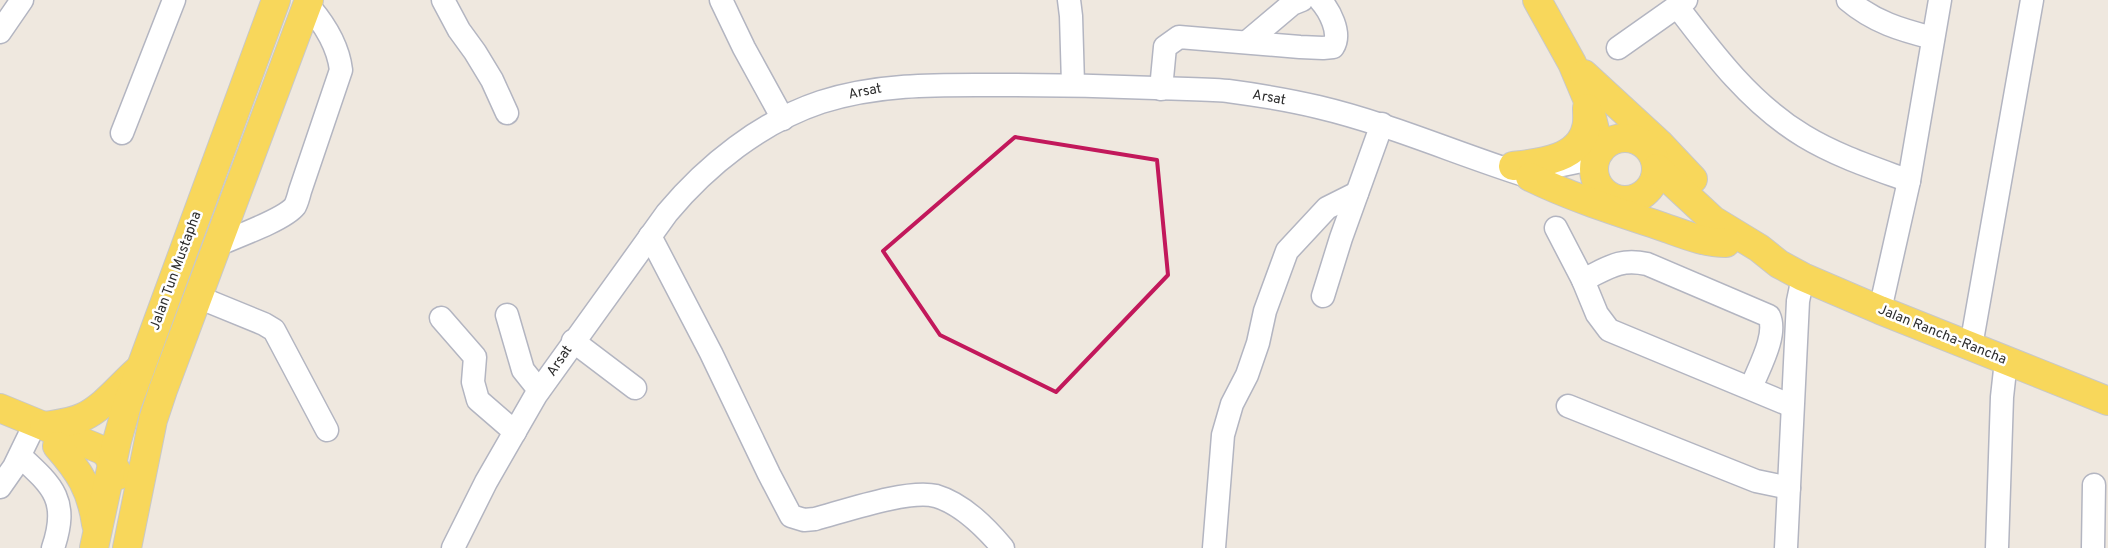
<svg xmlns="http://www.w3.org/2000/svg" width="2108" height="548" font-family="Overpass,sans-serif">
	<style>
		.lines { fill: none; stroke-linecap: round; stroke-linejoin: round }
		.minor-casing { stroke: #b3b5c1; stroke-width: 25 }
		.major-casing { stroke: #c8c8c8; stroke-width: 30 }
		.minor { stroke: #fff; stroke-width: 22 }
		.major { stroke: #f8d75b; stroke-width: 28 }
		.marked { fill: none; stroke: #c2185b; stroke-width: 4; stroke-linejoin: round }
		.labels { text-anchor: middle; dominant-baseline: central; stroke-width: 5; stroke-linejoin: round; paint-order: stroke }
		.street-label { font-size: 14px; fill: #2d2d2d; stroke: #fff }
	</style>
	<rect width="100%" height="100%" fill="#efe8df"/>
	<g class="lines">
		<defs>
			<g id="minor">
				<polyline points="443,0 459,30 475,52 492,80 507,113"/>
				<polyline points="721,0 744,48 783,119"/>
				<polyline points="1069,0 1071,16 1073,84"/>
				<path d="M1848,0c26,22 53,30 85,38"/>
				<path d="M1677,6c37,49 74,98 127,130 33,20 70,32 105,45"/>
				<polyline points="0,32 22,0"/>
				<polyline points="1247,42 1292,4 1302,0"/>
				<polyline points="1618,48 1686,0"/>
				<path d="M1161,89l4,-42 14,-10 121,10 23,1 10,-1c9,-14 -4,-37 -13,-47"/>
				<polyline points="122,133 174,0"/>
				<polyline points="1548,168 1596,158"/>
				<polyline points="1556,228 1583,280 1597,314 1609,330 1792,406"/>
				<path d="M650,236l61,117 58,121 22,42 13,4 11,-1c30,-8 93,-30 121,-23 27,8 50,32 67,52"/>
				<path d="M217,245c18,-8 67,-25 78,-39 2,-4 4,-11 5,-15l41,-121c-3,-25 -18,-48 -34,-66"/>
				<path d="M1583,280c25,-12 36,-22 64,-16l122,52c9,19 -11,53 -18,72"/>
				<polyline points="1323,296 1341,238 1382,124"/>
				<polyline points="198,297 264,324 274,330 327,430"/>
				<polyline points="1880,310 1909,181 1940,0"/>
				<polyline points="507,315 523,370 539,390"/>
				<polyline points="441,318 475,357 473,382 478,400 515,432"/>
				<polyline points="573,341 635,388"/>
				<polyline points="1971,346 2032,0"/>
				<polyline points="1568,406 1756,481 1789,488"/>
				<path d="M20,456c34,31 49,45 33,92"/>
				<polyline points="0,487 14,467 30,434"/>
				<path d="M453,548l33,-66 50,-87 131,-182c40,-48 94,-91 154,-111 62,-20 127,-17 191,-17 48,0 95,1 143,3 24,1 49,1 73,3 30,4 61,9 90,16 72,17 139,47 209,69"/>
				<polyline points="1214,548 1223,435 1232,404 1247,375 1258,343 1265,311 1287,251 1327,208 1357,193"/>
				<polyline points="1786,548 1798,301 1803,277"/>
				<polyline points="1997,548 2002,397 2006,361"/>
				<polyline points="2093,548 2094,485"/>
			</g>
			<g id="major">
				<polyline points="1537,0 1572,63 1588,101 1600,151"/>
				<polyline points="1584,74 1660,144 1693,179"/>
				<circle cx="1625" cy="169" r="31"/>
				<path d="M1513,166c25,-3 66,-6 73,-38 2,-6 1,-13 1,-20"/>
				<polyline points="1657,168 1713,220 1759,248 1779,264 1803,277 1880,310 2108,401"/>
				<path d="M1530,177c43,21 88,35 133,50 20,7 41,16 63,16"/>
				<polyline points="0,408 102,450 107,454 119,475"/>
				<path d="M44,426c13,-2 27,-3 39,-9 21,-10 37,-31 54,-46"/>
				<path d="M57,446c22,25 34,43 39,78"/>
				<polyline points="94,548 117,441 127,405 276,0"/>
				<polyline points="127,548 153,420 163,390 309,0"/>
			</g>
		</defs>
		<use href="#minor" class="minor-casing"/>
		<use href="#major" class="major-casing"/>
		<use href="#minor" class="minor"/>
		<use href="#major" class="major"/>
	</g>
	<path class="marked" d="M1015,137l142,23 11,115 -112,117 -116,-57 -57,-84z"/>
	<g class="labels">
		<g class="street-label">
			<text transform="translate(865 92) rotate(-11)">Arsat</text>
			<text transform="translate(1269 98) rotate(10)">Arsat</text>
			<text transform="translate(176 271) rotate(-70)">Jalan Tun Mustapha</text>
			<text transform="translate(1942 335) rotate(22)">Jalan Rancha-Rancha</text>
			<text transform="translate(560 361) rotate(-56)">Arsat</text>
		</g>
	</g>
</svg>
